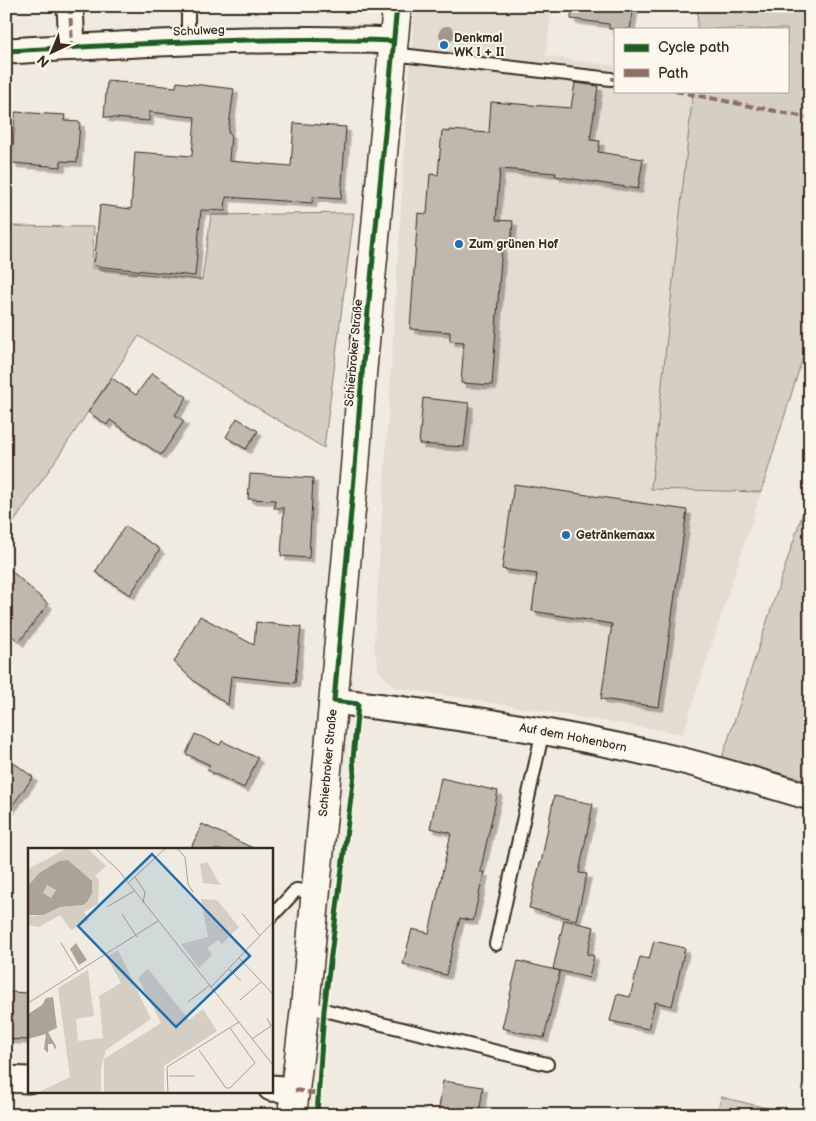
<svg xmlns="http://www.w3.org/2000/svg" width="816" height="1121" font-family="'Balsamiq Sans',sans-serif">
	<style>
		.built { fill: #e2dcd1 }
		.green { fill: #d5cec3; stroke: #887c70 }
		.building { fill: #c0b8ad; stroke: #3b2a1e; filter: url(#shadow) }
		.lines { fill: none; stroke-linecap: round; stroke-linejoin: round }
		.lane-casing { stroke: #3b2a1e; stroke-width: 16 }
		.street-casing { stroke: #3b2a1e; stroke-width: 29 }
		.secondary-casing { stroke: #3b2a1e; stroke-width: 31 }
		.lane { stroke: #fbf7ec; stroke-width: 12 }
		.street { stroke: #fbf7ec; stroke-width: 25 }
		.secondary { stroke: #fbf7ec; stroke-width: 28 }
		.quiet { stroke: #8d6e63; stroke-width: 4; stroke-dasharray: 8 4; stroke-linecap: butt }
		.cycleway-casing { stroke: #fbf7ec; stroke-width: 8 }
		.cycleway { stroke: #1b5e20; stroke-width: 5 }
		.tree { fill: #a2978c }
		.poi-dot { fill: #1f6fb2; stroke: #fbf7ec; stroke-width: 2 }
		.labels { text-anchor: middle; dominant-baseline: central; stroke-width: 4; stroke-linejoin: round; paint-order: stroke }
		.street-label { font-size: 12px; fill: #3b2a1e; stroke: #fbf7ec }
		.poi-label { font-size: 12px; font-weight: bold; fill: #3b2a1e; stroke: #fbf7ec; text-anchor: start }
		.inset-road { fill: none; stroke: #a89e92; stroke-width: 1 }
		.view { fill: #1f6fb2; fill-opacity: 0.15; stroke: #1f6fb2; stroke-width: 2.5 }
		.inset-edge { fill: none; stroke: #3b2a1e; stroke-width: 2.5 }
	</style>
	<defs>
		<filter id="shadow"><feDropShadow dx="4.5" dy="4.5" stdDeviation="0" flood-color="#0004"/></filter>
	</defs>
	<rect width="100%" height="100%" fill="#f0ebe0"/>
	<filter id="ink" filterUnits="userSpaceOnUse"><feTurbulence type="fractalNoise" baseFrequency=".02" numOctaves="2"/><feDisplacementMap in="SourceGraphic" scale="10" xChannelSelector="R" yChannelSelector="G"/><feConvolveMatrix kernelMatrix="1 2 1 2 8 2 1 2 1" color-interpolation-filters="sRGB"/></filter>
	<g filter="url(#ink)">
		<polygon class="built" points="415,6 552,6 546,56 615,66 615,91 693,91 651,489 761,492 683,734 394,687 379,671 374,645 409,78"/>
		<g class="green">
			<polygon points="698,6 810,6 810,334 761,492 651,489 693,91 787,91 787,29 697,29"/>
			<polygon points="354,213 324,448 139,336 6,534 6,226 94,227 92,268 202,280 211,215"/>
			<polygon points="810,491 810,781 722,758"/>
			<polygon points="721,1097 795,1115 717,1115"/>
		</g>
		<g class="building">
			<polygon points="572,6 634,6 630,29 609,29 609,24 571,19"/>
			<polygon points="107,81 176,87 177,82 234,89 228,133 231,134 229,161 291,166 294,123 346,127 341,199 313,197 312,203 226,197 225,211 201,210 195,276 94,266 100,205 131,209 135,152 192,156 195,117 149,112 149,121 104,117"/>
			<polygon points="575,83 598,86 590,140 600,141 598,152 643,159 638,189 555,176 556,173 500,169 496,220 513,221 511,244 502,244 492,385 461,383 464,342 450,341 450,332 410,329 418,213 427,214 430,174 438,175 442,131 450,132 450,130 489,133 491,102 571,108"/>
			<polygon points="15,112 65,115 64,121 80,122 77,162 61,161 61,167 12,163"/>
			<polygon points="152,373 187,397 175,415 184,421 161,455 110,420 107,425 88,412 112,378 136,395"/>
			<polygon points="423,398 469,403 464,447 419,444"/>
			<polygon points="237,418 258,431 246,449 226,437"/>
			<polygon points="250,474 313,478 309,558 281,556 284,508 274,508 275,500 248,499"/>
			<polygon points="514,484 687,510 659,707 601,699 612,624 532,611 537,574 502,569"/>
			<polygon points="125,526 160,549 130,595 95,572"/>
			<polygon points="6,566 48,604 19,642 6,630"/>
			<polygon points="200,616 254,645 256,622 301,627 295,683 231,676 228,705 194,681 174,662"/>
			<polygon points="195,734 220,745 222,741 258,758 244,788 207,770 210,765 186,754"/>
			<polygon points="6,757 33,777 6,814"/>
			<polygon points="441,778 498,791 480,872 484,872 473,921 460,918 446,975 403,964 412,929 429,933 451,833 430,828"/>
			<polygon points="554,796 593,804 579,873 587,874 576,920 529,908 540,863 541,863"/>
			<polygon points="202,824 257,850 190,850"/>
			<polygon points="564,920 594,927 587,954 594,956 589,978 553,969"/>
			<polygon points="654,941 685,948 672,1006 655,1002 648,1029 610,1021 617,994 630,997 640,957 649,959"/>
			<polygon points="518,961 560,971 544,1038 502,1028"/>
			<polygon points="8,992 29,993 29,1040 6,1039"/>
			<polygon points="443,1081 483,1087 479,1115 438,1115"/>
		</g>
		<g class="lines">
			<defs>
				<g id="lane">
					<polyline points="188,6 188,41"/>
					<polyline points="392,54 611,79"/>
					<polyline points="271,917 296,890 315,892"/>
					<polyline points="496,944 543,730"/>
					<polyline points="305,1008 324,1010 547,1064"/>
				</g>
				<g id="street">
					<polyline points="70,6 72,47"/>
					<path d="M6,51c129,-7 258,-15 387,-10"/>
					<path id="s1" d="M334,701c112,13 223,30 333,56 48,11 95,26 143,40"/>
					<polyline points="6,1079 29,1080"/>
					<polyline points="271,1088 295,1090"/>
				</g>
				<g id="secondary">
					<path id="s2" d="M292,1115l13,-107 50,-541 7,-93 35,-368"/>
				</g>
			</defs>
			<use href="#lane" class="lane-casing"/>
			<use href="#street" class="street-casing"/>
			<use href="#secondary" class="secondary-casing"/>
			<use href="#lane" class="lane"/>
			<use href="#street" class="street"/>
			<use href="#secondary" class="secondary"/>
			<g class="quiet">
				<polyline points="70,6 72,47"/>
				<polyline points="611,79 615,79"/>
				<polyline points="675,91 810,118"/>
				<polyline points="295,1090 319,1094"/>
			</g>
			<defs>
				<g id="cycleway">
					<path d="M6,51c129,-7 258,-15 387,-10"/>
					<polyline points="317,1115 324,1010 354,774 353,759 358,704 334,701 355,467 362,374 397,6"/>
				</g>
			</defs>
			<use href="#cycleway" class="cycleway-casing"/>
			<use href="#cycleway" class="cycleway"/>
		</g>
		<circle class="tree" cx="447" cy="34" r="8"/>
	</g>
	<g class="poi-dot">
		<circle cx="444" cy="45" r="5"/>
		<circle cx="459" cy="244" r="5"/>
		<circle cx="566" cy="535" r="5"/>
	</g>
	<g class="labels">
		<g class="street-label">
			<text transform="translate(199 31) rotate(-2)">Schulweg</text>
			<text transform="translate(354 353) rotate(-85)">Schierbroker Straße</text>
			<text stroke="none"><textPath href="#s1" startOffset="242">Auf dem Hohenborn</textPath></text>
			<text stroke="none"><textPath href="#s2" startOffset="354">Schierbroker Straße</textPath></text>
		</g>
		<g class="poi-label">
			<text x="454" y="38">Denkmal<tspan x="454" dy="14">WK I + II</tspan></text>
			<text x="469" y="244">Zum grünen Hof</text>
			<text x="576" y="535">Getränkemaxx</text>
		</g>
	</g>
	<g transform="translate(28 848)">
		<rect width="245" height="245" fill="#f0ebe0"/>
		<path d="M40,0h19l19,18 -11,10 4,4 -1,24 -14,8 5,8 -18,10 -11,-15 -21,12 -11,-2v-10l7,1 25,-9 23,-2 9,-24 -24,-21 -9,1 -20,12 -11,13v-17zM179,14l12,21 2,2 -18,-2 -3,-19zM14 44a7 7 0 1 1 14 0a7 7 0 1 1-14 0ZM173,51l16,1 22,27 -17,17 -4,-4 -11,8 5,7 -13,13 -18,-24 27,-7zM90,102l33,69 -45,31 -5,18v25h-64l33,-16 -12,-89 30,-18 6,46 -18,3 2,22 25,-3 -4,-42 22,-13 -14,-26zM120,121l41,51 14,-11 14,22 -53,35v27h-60v-34l57,-36 -23,-45z" fill="#d5cec3"/>
		<path d="M40,12l24,21v12l-5,9 -4,3 -23,2 -17,8h-15v-29l11,-13 20,-12zM19,37l9,5 -5,8 -8,-5zM48,95l11,17 -8,5 -9,-16zM25,149l4,31 -9,4 8,14 -1,4 -2,-6h-5v9l-4,-4 2,-15 -18,5v-25l14,-9 4,-7z" fill="#aca397" fill-rule="evenodd"/>
		<path class="inset-road" d="M67,0l24,23 154,194M149,0l8,9 3,27 5,8M107,29l10,15 -2,11M100,35l38,-35M79,59l27,-16M214,65l18,23M94,66l15,23M33,95l17,28M211,110l33,35M201,121l12,12M183,139l62,-65M212,152l21,-18M160,154l22,-17M0,155l130,-82M224,191l19,-13 -4,-8M171,202l27,38h4l25,-25 -25,-35M141,228h26M140,245l-1,-26 72,-45"/>
		<path class="view" d="M124,6l98,102 -74,71 -98,-101z"/>
		<rect width="245" height="245" class="inset-edge"/>
	</g>
	<rect width="816" height="1121" fill="none" stroke="#fbf7ec" stroke-width="25"/>
	<rect x="12" y="12" width="791" height="1096" fill="none" stroke="#3b2a1e" stroke-width="2" filter="url(#ink)"/>
	<rect x="614" y="28" width="175" height="65" fill="#fbf7ec" stroke="#aea59a"/>
	<rect x="624" y="44" width="25" height="8" fill="#1b5e20" stroke="#aea59a"/>
	<text x="658" y="52" font-size="15" fill="#3b2a1e">Cycle path</text>
	<rect x="624" y="69" width="25" height="8" fill="#8d6e63" stroke="#aea59a"/>
	<text x="658" y="78" font-size="15" fill="#3b2a1e">Path</text>
	<g transform="translate(52 52) rotate(224)" stroke="#fbf7ec" stroke-width="4" paint-order="stroke">
	<path d="M0-4L9 19L0 12L-9 19Z" fill="#3b2a1e"/>
	<text y="-8" font-size="14" font-weight="bold" text-anchor="middle" fill="#3b2a1e">N</text>
	</g>
</svg>
